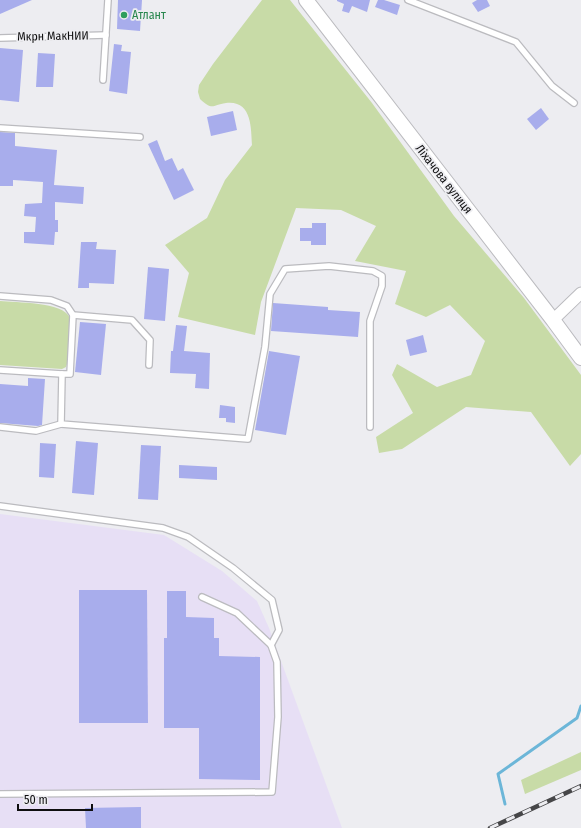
<svg xmlns="http://www.w3.org/2000/svg" width="581" height="828" font-family="'Fira Sans Condensed',sans-serif">
	<style>
		.industrial { fill: #e7dff5 }
		.green { fill: #c8dba7 }
		.lines { fill: none; stroke-linecap: round; stroke-linejoin: round }
		.stream { stroke: #6cb6d8; stroke-width: 3 }
		.building { fill: #a8adec }
		.service-casing { stroke: #bbbbbf; stroke-width: 8 }
		.minor-casing { stroke: #bbbbbf; stroke-width: 13 }
		.tertiary-casing { stroke: #bbbbbf; stroke-width: 16 }
		.service { stroke: #fff; stroke-width: 5.5 }
		.minor { stroke: #fff; stroke-width: 11 }
		.tertiary { stroke: #fff; stroke-width: 14 }
		.rail-casing { stroke: #464648; stroke-width: 4.5 }
		.rail { stroke: #ededf1; stroke-width: 3; stroke-dasharray: 9; stroke-linecap: butt }
		.leisure-dot { fill: #2e9e5b; stroke: #ededf1; stroke-width: 1.5 }
		.labels { text-anchor: middle; dominant-baseline: central; stroke-width: 3.5; stroke-linejoin: round; paint-order: stroke }
		.leisure-label { font-size: 12px; fill: #27864d; stroke: #ededf1; text-anchor: start }
		.street-label { font-size: 12px; fill: #0e0e0f; stroke: #ededf1 }
	</style>
	<rect width="100%" height="100%" fill="#ededf1"/>
	<polygon class="industrial" points="0,514 164,535 222,571 257,601 269,628 342,828 0,828"/>
	<g class="green">
		<path d="M262,0h28l82,103 82,113 70,82 57,77v79l-11,12 -39,-54 -65,-5 -64,42 -23,4 -3,-16 37,-24 -21,-38 5,-11 40,23 34,-12 14,-34 -35,-36 -24,12 -31,-13 11,-33 -51,-10 21,-35 -35,-16 -45,-2 -35,94 -6,33 -77,-18 11,-44 -24,-28 42,-27 18,-38 27,-35c-1,-17 0,-45 -26,-42 -14,2 -13,8 -26,-4l-2,-7 1,-7 14,-21z"/>
		<path d="M0,301c16,2 63,0 70,17 3,7 -1,34 -2,43l-2,6 -4,2 -62,-4z"/>
		<polygon points="581,752 581,770 525,794 521,780"/>
	</g>
	<g class="lines">
		<polyline class="stream" points="505,804 498,774 577,718 581,706"/>
	</g>
	<g class="building">
		<polygon points="0,0 32,0 0,14"/>
		<polygon points="118,0 142,0 140,31 117,29"/>
		<polygon points="337,0 370,0 367,12 352,6 349,13 342,11 344,4 337,1"/>
		<polygon points="378,0 384,0 400,5 397,15 375,7"/>
		<polygon points="477,0 487,0 490,6 478,12 472,3"/>
		<polygon points="114,44 122,45 121,51 131,52 127,94 109,91"/>
		<polygon points="0,48 23,50 19,102 0,100"/>
		<polygon points="38,53 55,54 53,87 36,87"/>
		<polygon points="541,108 549,119 536,130 527,119"/>
		<polygon points="233,111 237,130 211,136 207,117"/>
		<polygon points="0,132 15,133 15,146 57,150 54,185 84,187 83,204 55,202 55,220 58,220 58,232 55,232 54,245 24,243 24,232 35,232 36,217 24,216 25,204 42,203 43,182 13,180 13,186 0,186"/>
		<polygon points="157,140 165,161 172,158 178,171 183,168 194,190 174,200 148,144"/>
		<polygon points="312,223 326,223 326,245 311,245 311,241 300,241 300,228 312,228"/>
		<polygon points="81,242 97,242 96,249 116,250 114,284 89,283 89,288 78,288"/>
		<polygon points="148,267 169,269 165,321 144,319"/>
		<polygon points="273,303 328,307 328,310 360,312 358,337 271,331"/>
		<polygon points="80,322 106,324 101,375 75,372"/>
		<polygon points="176,325 187,326 184,351 210,353 209,389 195,388 196,374 170,373 171,351 173,351"/>
		<polygon points="423,335 427,352 410,356 406,340"/>
		<polygon points="269,351 300,356 286,435 255,430"/>
		<polygon points="28,378 45,379 42,425 38,426 0,423 0,384 28,386"/>
		<polygon points="220,405 235,407 235,423 226,422 226,418 219,418"/>
		<polygon points="76,441 98,443 94,495 72,493"/>
		<polygon points="40,443 56,444 54,478 39,477"/>
		<polygon points="141,445 161,446 158,500 138,499"/>
		<polygon points="179,465 217,467 217,480 179,478"/>
		<polygon points="79,590 147,590 148,723 79,723"/>
		<polygon points="167,591 186,591 186,617 214,618 214,638 219,638 219,656 260,657 260,780 199,779 199,728 164,728 164,638 167,638"/>
		<polygon points="141,807 141,828 86,828 85,808"/>
	</g>
	<g class="lines">
		<defs>
			<g id="service">
				<polyline points="408,0 516,42 552,86 574,103"/>
				<polyline points="0,38 106,35"/>
				<polyline points="103,80 108,0"/>
				<polyline points="0,128 140,137"/>
				<polyline points="0,296 51,300 67,306 73,315 132,320 150,340 149,365"/>
				<polyline points="73,315 70,374 62,374 61,424 248,439 265,347 270,294 285,269 329,266 373,271 382,276 382,286 370,321 370,427"/>
				<polyline points="0,370 62,374"/>
				<polyline points="0,427 36,431 61,424"/>
				<polyline points="0,506 163,528 188,537 233,568 272,600 279,630 271,645"/>
				<polyline points="0,794 272,792 278,717 277,662 271,645 237,613 202,597"/>
			</g>
			<polyline id="minor" points="553,320 581,293"/>
			<polyline id="tertiary" points="306,0 553,320 581,358"/>
		</defs>
		<use href="#service" class="service-casing"/>
		<use href="#minor" class="minor-casing"/>
		<use href="#tertiary" class="tertiary-casing"/>
		<use href="#service" class="service"/>
		<use href="#minor" class="minor"/>
		<use href="#tertiary" class="tertiary"/>
		<defs>
			<polyline id="rail" points="490,828 581,786"/>
		</defs>
		<use href="#rail" class="rail-casing"/>
		<use href="#rail" class="rail"/>
	</g>
	<circle class="leisure-dot" cx="124" cy="15" r="4"/>
	<g class="labels">
		<g class="leisure-label">
			<text x="132" y="15">Атлант</text>
		</g>
		<g class="street-label">
			<text transform="translate(53 36) rotate(-1)">Мкрн МакНИИ</text>
			<text transform="translate(444 179) rotate(52)">Ліхачова вулиця</text>
		</g>
	</g>
	<path d="M18 804v6h74v-6" fill="none" stroke="#0e0e0f" stroke-width="2"/>
	<text x="24" y="804" font-size="12" fill="#0e0e0f" stroke="#ededf1" stroke-width="3" paint-order="stroke">50 m</text>
</svg>
